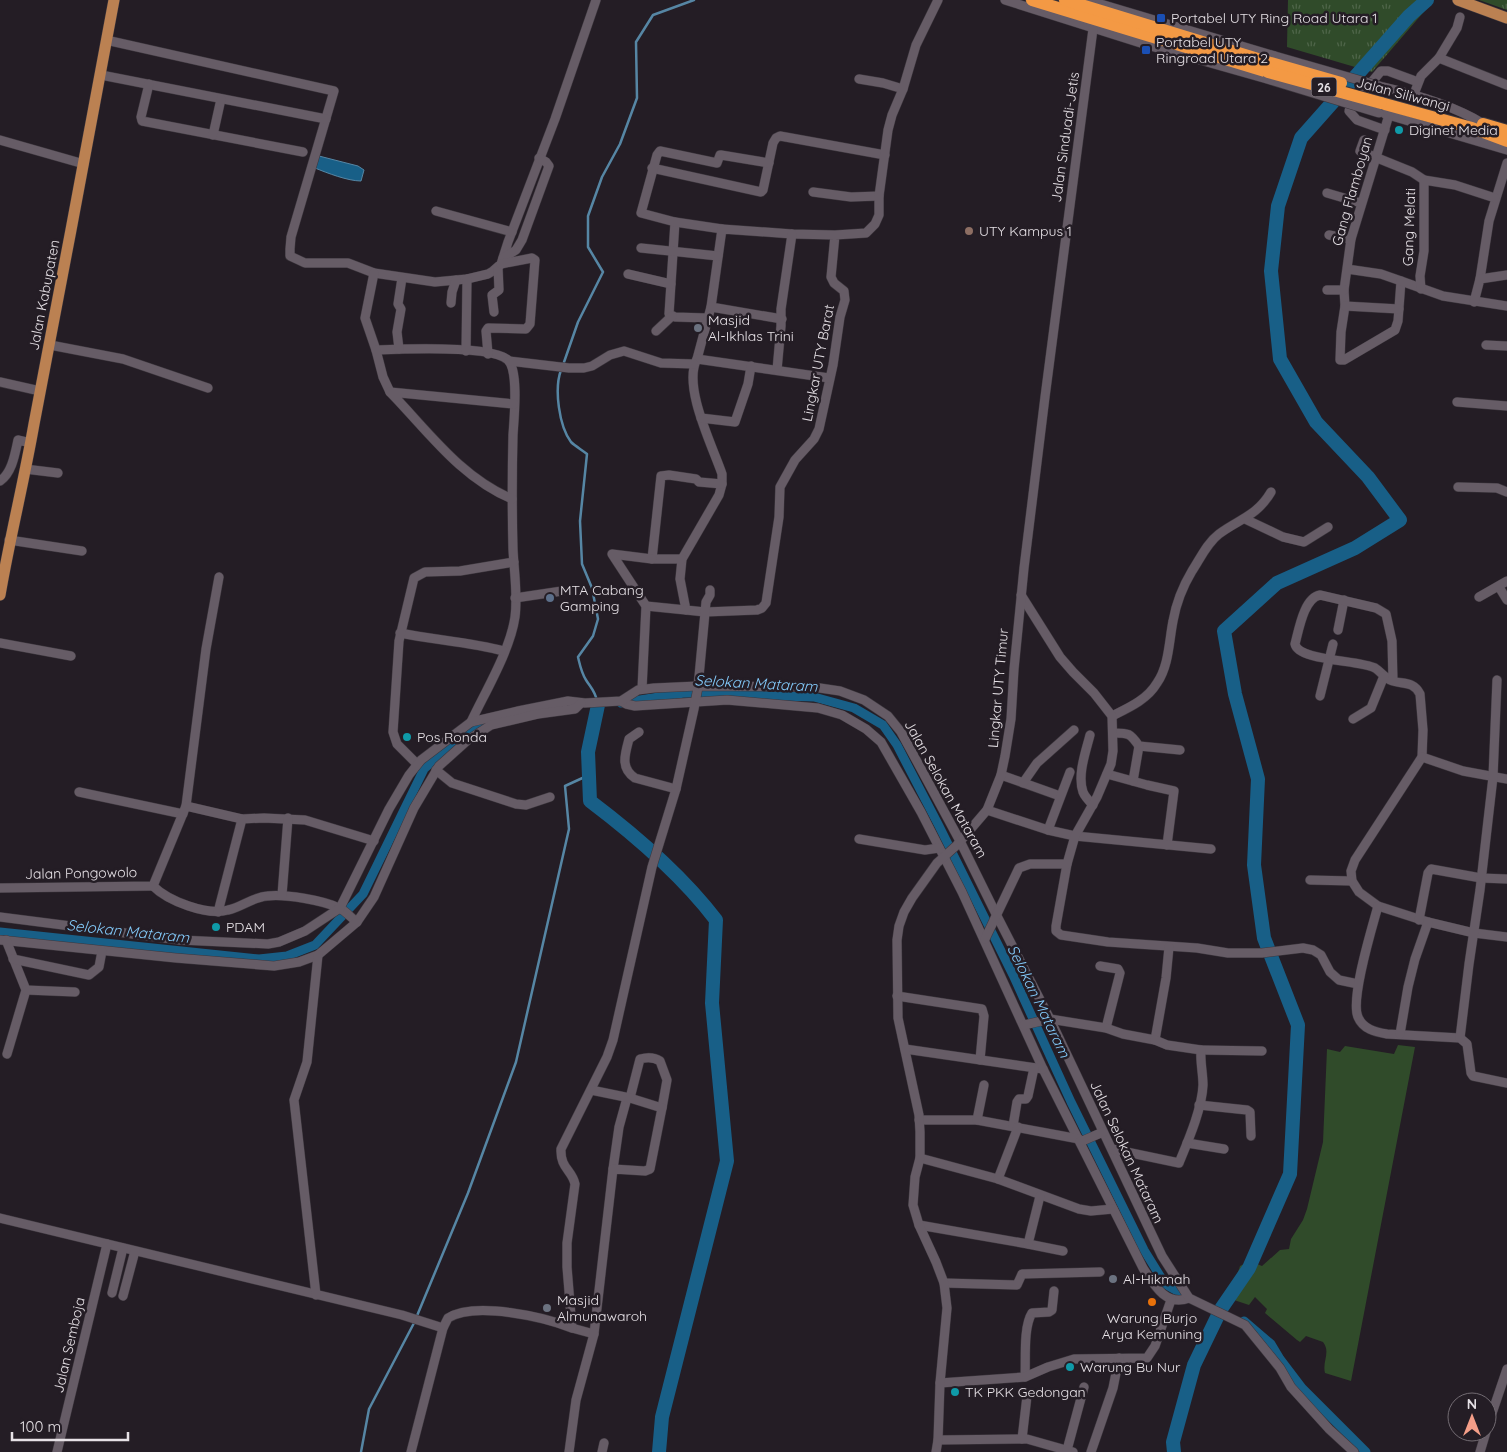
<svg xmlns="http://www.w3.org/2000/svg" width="1507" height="1452" font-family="Quicksand,sans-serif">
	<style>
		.green { fill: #304b2a }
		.park { fill: url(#park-tufts) }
		.water { fill: #185f87; stroke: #5686a4 }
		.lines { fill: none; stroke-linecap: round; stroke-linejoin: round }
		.stream { stroke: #5686a4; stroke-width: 2.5 }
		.canal { stroke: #185f87; stroke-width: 9 }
		.river { stroke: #185f87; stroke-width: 14 }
		.minor-casing { stroke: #3d373e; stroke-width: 10 }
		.major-casing { stroke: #3d373e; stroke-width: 12 }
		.highway-casing { stroke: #3d373e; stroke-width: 14 }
		.minor { stroke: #665c66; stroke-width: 9 }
		.major { stroke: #bb8152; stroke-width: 11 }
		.highway { stroke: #f39944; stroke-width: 12 }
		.minor-bridge-casing { stroke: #3d373e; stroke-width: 10; stroke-linecap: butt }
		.highway-bridge-casing { stroke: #3d373e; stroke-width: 14; stroke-linecap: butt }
		.minor-bridge { stroke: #665c66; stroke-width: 9 }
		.highway-bridge { stroke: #f39944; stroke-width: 12 }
		.transit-dot { fill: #1a4fb4; stroke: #241d25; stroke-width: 2 }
		.culture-dot { fill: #0f9aa8; stroke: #241d25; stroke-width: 2 }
		.education-dot { fill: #8d6e63; stroke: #241d25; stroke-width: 2 }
		.worship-dot { fill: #6b7280; stroke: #241d25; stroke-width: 2 }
		.service-dot { fill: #5c6f8a; stroke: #241d25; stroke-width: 2 }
		.food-dot { fill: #e8710a; stroke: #241d25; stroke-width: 2 }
		.labels { text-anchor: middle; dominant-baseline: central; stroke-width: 5; stroke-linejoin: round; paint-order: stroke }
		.shield { fill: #241d25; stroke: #aca6ac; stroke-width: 1 }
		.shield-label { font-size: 12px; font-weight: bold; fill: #e6e1e6 }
		.poi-label { font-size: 14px; fill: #e6e1e6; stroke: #241d25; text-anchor: start }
		.street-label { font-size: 14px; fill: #e6e1e6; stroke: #241d25 }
		.water-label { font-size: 15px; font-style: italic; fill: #83cafa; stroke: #241d25 }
	</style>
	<defs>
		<pattern id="park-tufts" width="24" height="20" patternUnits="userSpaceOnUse" patternTransform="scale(1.25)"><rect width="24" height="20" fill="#304b2a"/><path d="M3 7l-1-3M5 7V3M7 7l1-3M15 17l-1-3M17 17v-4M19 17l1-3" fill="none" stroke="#4e6549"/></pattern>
	</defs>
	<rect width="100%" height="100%" fill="#241d25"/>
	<path class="green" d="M1398,1045l17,2 -64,334 -26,-8c-3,-11 6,-21 -2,-31l-17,-6 -6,6 -3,-2 -32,-27 2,-4 -12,-12 -6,8 -18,-6 -2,-2c0,-12 8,-19 11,-31l10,-5 12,5 18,-16 9,-1 2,-10 12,-19 4,-11 16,-67 4,-93 13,3 5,-6 49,8z"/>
	<g class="park">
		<polygon points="1288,0 1434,0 1372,72 1287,47"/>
		<polygon points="1479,0 1507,0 1507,10"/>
	</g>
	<path class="water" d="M319,156l39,10 6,4 -3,11c-13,0 -34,-8 -46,-13z"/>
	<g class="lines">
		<g class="stream">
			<polyline points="563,365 578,322 603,272 588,247 588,216 602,177 620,144 637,98 636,42 653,15 694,0"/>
			<path d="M561,370c-7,19 -2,56 10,72 4,4 11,8 16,12l-7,67 2,43 10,24 6,31 -5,17 -15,21c2,8 3,15 8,23 5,8 9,11 11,21"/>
			<polyline points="361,1452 369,1409 414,1323 468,1193 516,1062 569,829 565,786 589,775"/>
		</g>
		<g class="canal">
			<polyline points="621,703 684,693 814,697 854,708 883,725 897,745 939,826 1013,975 1071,1102 1144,1250 1165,1284 1188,1297"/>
			<polyline points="0,932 259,959 287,956 315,945 363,894 424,769 457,739 492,720"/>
			<polyline points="1244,1321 1271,1344 1280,1359 1302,1388 1366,1452"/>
		</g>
		<g class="river">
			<path d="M598,705l-10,47 2,49c45,34 91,73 126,119l-4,83 15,158 -65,256 -3,35"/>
			<polyline points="1174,1452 1173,1442 1194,1365 1221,1309 1249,1268 1290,1174 1298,1025 1264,938 1254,865 1258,779 1235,694 1224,631 1277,583 1355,548 1400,520 1368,477 1316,422 1280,359 1271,271 1278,206 1301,138 1409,16 1427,0"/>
		</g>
		<defs>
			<g id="minor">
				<polyline points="1005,0 1147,45 1267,79"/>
				<polyline points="1087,0 1275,56"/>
				<polyline points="106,40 334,91 291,237 290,249 290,256 305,263 348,263 374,273 435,282 467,279 488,274 493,271 501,264 508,242 555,119 596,0"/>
				<polyline points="1439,58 1457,28 1460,17"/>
				<polyline points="101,75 326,119"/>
				<polyline points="859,79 883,83 903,89"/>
				<polyline points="149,84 141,117 142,121 303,152"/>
				<path d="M1383,87c35,8 69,18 99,36"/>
				<polyline points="1414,94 1421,76 1439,58 1507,85"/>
				<polyline points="1385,114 1507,150"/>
				<polyline points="1385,130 1357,120 1349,111 1350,108 1381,71 1388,71 1418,82"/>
				<polyline points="213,135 221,99"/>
				<polyline points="0,140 84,164"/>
				<polyline points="1364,140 1360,151 1412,172 1424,180"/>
				<polyline points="652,168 761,192 763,190 773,143 776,138 780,136 885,155"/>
				<polyline points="813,192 851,197 879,196"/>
				<polyline points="1327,193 1361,203"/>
				<polyline points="436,211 512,232"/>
				<polyline points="675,222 669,314 675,317 707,318"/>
				<polyline points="722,229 675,222 641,213 657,155 660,151 717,163 720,155 721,155 769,163"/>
				<path d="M835,235l-43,-1 -70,-5 -11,78 -14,52c-15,27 16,88 25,115v10l-3,11 -37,64 -2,20 6,31 19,2 52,-2 5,-2 4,-5 13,-86 1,-30 15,-27 19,-21 5,-10 14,-64 7,-48 5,-17 -1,-9 -10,-8 -3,-6 4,-42 31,-2 9,-9 4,-9v-19l9,-66 4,-15 11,-26 13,-44 22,-45"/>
				<polyline points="1329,235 1351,239"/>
				<polyline points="641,248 718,256"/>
				<polyline points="503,258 516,250 522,240 549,166 546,162 539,158"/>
				<polyline points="1347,269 1381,274 1401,281 1398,321 1395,330 1344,360 1340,360 1341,332 1345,306 1344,290 1351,239 1389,115"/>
				<path d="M374,273l-9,45 11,32c24,-1 116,-5 132,10 11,11 6,59 5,75 -1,38 -1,76 0,114 1,22 5,46 2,68 -5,34 -30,75 -44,105"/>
				<polyline points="628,274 671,284"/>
				<polyline points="1480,279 1489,221 1507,163"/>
				<polyline points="1401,281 1443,296 1507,306"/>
				<polyline points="1421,289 1420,276 1424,251 1424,180 1455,185 1495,198"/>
				<polyline points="1327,290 1344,290"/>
				<polyline points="1474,302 1480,279 1507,275"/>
				<polyline points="451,303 452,292 456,280"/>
				<polyline points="1345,306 1399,309"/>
				<polyline points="711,307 782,319"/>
				<polyline points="494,312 492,295 499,290 498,267"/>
				<polyline points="656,331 672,316"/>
				<polyline points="50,345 123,359 208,388"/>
				<polyline points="1486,345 1507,346"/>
				<polyline points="399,349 397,332 401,309 398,304 402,278"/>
				<polyline points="376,350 383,377 390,392"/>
				<polyline points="466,351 467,279"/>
				<polyline points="488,354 486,331 488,328 526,329 530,324 535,260 532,258 501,264"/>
				<polyline points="697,359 829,378"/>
				<polyline points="509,361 569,368 584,368 592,366 610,355 624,351 661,363 694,364"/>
				<polyline points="777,370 781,326 781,309 792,234"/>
				<polyline points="0,382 40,391"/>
				<polyline points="1457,402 1507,406"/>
				<polyline points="701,418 735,422 748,384 751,366"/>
				<polyline points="25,469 58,473"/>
				<path d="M0,481c12,-8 15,-27 18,-41l13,3"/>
				<polyline points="1458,487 1497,488 1507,492"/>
				<path d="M512,499c-52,-22 -84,-68 -122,-107l124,12"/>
				<polyline points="1245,519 1283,537 1304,542 1328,527"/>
				<polyline points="9,540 82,551"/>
				<polyline points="682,559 652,559 661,476 669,475 696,479 699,482 722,484"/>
				<polyline points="1499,587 1507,600"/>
				<polyline points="1479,597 1507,581"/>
				<polyline points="515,598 562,591"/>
				<polyline points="646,606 686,610"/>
				<polyline points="1338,630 1344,600"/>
				<path d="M400,633c35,7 70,9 104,18"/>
				<polyline points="0,643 71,656"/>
				<path d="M1393,681l-1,-40 -6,-27 -10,-6 -56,-13c-16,3 -21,34 -25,49 3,17 65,16 80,24 5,3 9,9 15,12 11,5 23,0 30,14l3,36 -1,27 -67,103 -4,11 1,10 7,11 19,14 50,16 46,11 33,4"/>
				<polyline points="642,689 646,606 612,554 652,559"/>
				<polyline points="1320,696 1333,644"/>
				<path d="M621,701l5,3 9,2 92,-6 91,8 24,7 24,14 15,13 40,70 41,80 81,177 100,199c11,17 23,39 46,30"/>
				<path d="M1112,716c16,-8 35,-16 45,-33 12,-17 12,-42 16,-62 3,-17 10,-35 19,-50 8,-12 15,-28 27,-37 20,-15 38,-18 52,-42"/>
				<polyline points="1353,719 1371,708 1384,676"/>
				<path d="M639,732l-10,7c-4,15 -9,29 6,39l41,11"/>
				<path d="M1113,733c16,0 17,0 26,13l41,4"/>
				<path d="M1090,735c-4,16 -13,40 -7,57 2,5 6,9 10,13"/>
				<polyline points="1422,757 1463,771 1507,779"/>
				<polyline points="417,764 397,744 393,732 399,641 414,578 425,572 460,571 514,562"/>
				<polyline points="436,770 452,783 516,804 526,805 550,797"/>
				<polyline points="1107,774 1147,785 1174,791 1167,845"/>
				<polyline points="1001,775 1060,796"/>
				<polyline points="1133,781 1139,746"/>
				<polyline points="1023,783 1037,763 1074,730"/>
				<polyline points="79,792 183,814"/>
				<polyline points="186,806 206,649 219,577"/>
				<polyline points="987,810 1048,830 1075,836 1211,849"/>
				<polyline points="1048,830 1070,772"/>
				<polyline points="859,839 925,850 939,848"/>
				<polyline points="1067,864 1056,926 1056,931 1061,935 1108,942 1197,948 1228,953 1262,953 1303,948 1313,950 1321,955 1330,972 1339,980 1358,984"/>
				<polyline points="1310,880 1352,881"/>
				<path d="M153,886c15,15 54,30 75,24 14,-3 25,-13 39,-14 19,-2 55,4 72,12 7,3 12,10 18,14"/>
				<polyline points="0,888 153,886 186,806 242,819 264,818 305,820 374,841"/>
				<polyline points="282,895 288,818"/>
				<path d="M1378,906c-6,22 -28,93 -20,111 5,12 17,15 29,17l73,4 7,6 4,29 2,3 34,7"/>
				<polyline points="218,912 242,819"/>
				<polyline points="0,917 180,940 268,944 279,942 305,931 340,908 389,809 409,775 421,760 471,722 518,711 568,701 585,703 621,701 638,690 654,688 698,686 813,687 840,691 864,700 888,716 901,732 960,841 997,916 1050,1019 1162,1256 1189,1298 1245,1325 1280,1368 1291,1387 1329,1429 1354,1452"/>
				<polyline points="1419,920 1428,873 1431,869 1481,878 1507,879"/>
				<polyline points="985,939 1019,868 1030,864 1067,864 1075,836 1097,797 1111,764 1113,751 1112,716 1094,693 1073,672 1060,657 1021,595"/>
				<polyline points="0,940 176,958 274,966 299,962 318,955 357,922 374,897 414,808 439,766 468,740 491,725 538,714 575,709 581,703"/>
				<polyline points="6,940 26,990 7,1054"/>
				<polyline points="13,959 89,975 99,967 102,951"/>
				<polyline points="1100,966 1118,969 1120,973 1106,1028"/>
				<polyline points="26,990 75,992"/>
				<polyline points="897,996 982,1009 984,1016 980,1060"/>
				<polyline points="1024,1025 1050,1019 1106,1028 1123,1034 1155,1040 1166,978 1169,947"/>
				<polyline points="1400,1034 1408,987 1415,959 1428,922"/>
				<polyline points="1460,1038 1469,964 1480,890 1493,777 1497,680"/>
				<polyline points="905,1049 1043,1069"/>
				<polyline points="1201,1050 1262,1051"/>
				<path d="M630,1098l10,-39c7,-2 14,-2 20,2l7,19 -5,28"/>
				<polyline points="1199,1105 1247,1110 1250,1112 1251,1136"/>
				<polyline points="919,1120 977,1120 1079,1139"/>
				<polyline points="977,1120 984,1085"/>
				<polyline points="1013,1126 1017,1102 1019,1099 1026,1099 1028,1096 1034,1068"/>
				<polyline points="1080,1142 1103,1132"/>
				<polyline points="1187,1143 1224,1149"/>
				<path d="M1112,1149l67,14c9,-22 23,-54 24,-78 0,-12 -3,-23 -2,-35l-34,-5 -12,-5"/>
				<polyline points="920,1158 998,1179 1079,1209 1091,1211 1113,1209"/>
				<polyline points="613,1169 619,1127 627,1098"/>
				<polyline points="998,1179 1018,1127"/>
				<polyline points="0,1218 402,1315 443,1328"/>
				<polyline points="919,1225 1028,1244 1063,1251"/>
				<polyline points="1028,1244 1040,1196"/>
				<polyline points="944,1283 1017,1285 1022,1274 1100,1272"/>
				<polyline points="112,1293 123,1248"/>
				<polyline points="316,1295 294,1100 307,1062 318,955"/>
				<polyline points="123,1296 135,1251"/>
				<polyline points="572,1328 594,1334"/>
				<path d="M1025,1377c1,-17 -2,-50 7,-64l17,-1 3,-2 2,-19"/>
				<polyline points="940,1383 1025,1377 1048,1367 1074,1359 1147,1358 1155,1346 1171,1300"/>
				<polyline points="1487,1428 1507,1369"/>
				<polyline points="1022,1439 1027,1396"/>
				<polyline points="938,1440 1027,1439 1073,1452"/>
				<polyline points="1067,1450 1084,1387"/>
				<polyline points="57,1452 107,1244"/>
				<path d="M411,1452l32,-124 5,-10c27,-17 96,-1 124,10l-5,-61v-24l8,-59c-3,-14 -15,-16 -14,-35l46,-92 6,-17 39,-173 24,-78 18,-80 4,-22 8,-85 4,-7v-5"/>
				<polyline points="569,1452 576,1400 594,1334 613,1169 645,1171 650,1169 662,1108 630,1098 591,1090"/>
				<polyline points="602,1452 604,1443"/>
				<polyline points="936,1452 938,1440 940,1383 947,1308 944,1283 936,1262 919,1225 913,1205 915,1177 920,1158 920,1132 919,1115 898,1018 897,940 899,926 904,912 912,898 937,863 957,845 987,810 1001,775 1005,756 1011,719 1014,669 1024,568 1045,397 1093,29"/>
				<polyline points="1091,1452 1113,1388 1119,1358"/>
				<polyline points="1480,1452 1486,1432"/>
			</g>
			<g id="major">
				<polyline points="1458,0 1507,18"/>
				<path d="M0,595c10,-58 24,-114 34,-171 27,-141 54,-283 80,-424"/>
			</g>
			<g id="highway">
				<polyline points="1032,0 1268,72"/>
				<polyline points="1065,0 1271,63"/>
				<polyline points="1381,103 1472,128 1507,141"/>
				<polyline points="1483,124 1507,131"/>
			</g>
		</defs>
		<use href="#minor" class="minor-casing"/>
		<use href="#major" class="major-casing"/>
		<use href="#highway" class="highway-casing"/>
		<use href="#minor" class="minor"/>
		<use href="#major" class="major"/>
		<use href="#highway" class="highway"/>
		<defs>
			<g id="minor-bridge">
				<polyline points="1275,56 1383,87"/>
				<polyline points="1267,79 1379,113"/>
			</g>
			<g id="highway-bridge">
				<polyline points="1271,63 1341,83"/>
				<polyline points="1268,72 1381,103"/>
			</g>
		</defs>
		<use href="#minor-bridge" class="minor-bridge-casing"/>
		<use href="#highway-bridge" class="highway-bridge-casing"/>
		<use href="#minor-bridge" class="minor-bridge"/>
		<use href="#highway-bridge" class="highway-bridge"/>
	</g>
	<g class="transit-dot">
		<rect x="1156" y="13" width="10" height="10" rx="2.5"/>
		<rect x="1141" y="45" width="10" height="10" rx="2.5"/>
	</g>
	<g class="culture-dot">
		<circle cx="1399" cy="130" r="5"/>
		<circle cx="407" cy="737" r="5"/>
		<circle cx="216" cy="927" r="5"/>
		<circle cx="1070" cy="1367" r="5"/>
		<circle cx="955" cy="1392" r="5"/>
	</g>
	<circle class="education-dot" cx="969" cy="231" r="5"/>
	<g class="worship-dot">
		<circle cx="698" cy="328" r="5"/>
		<circle cx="1113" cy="1279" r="5"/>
		<circle cx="547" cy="1308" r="5"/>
	</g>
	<circle class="service-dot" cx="550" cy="598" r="5"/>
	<circle class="food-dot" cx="1152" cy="1302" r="5"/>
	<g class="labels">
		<rect class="shield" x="1311.5" y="77.5" width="25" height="19" rx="4"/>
		<g class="shield-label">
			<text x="1324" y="87">26</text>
		</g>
		<g class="poi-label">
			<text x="1171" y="18">Portabel UTY Ring Road Utara 1</text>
			<text x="1156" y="42">Portabel UTY<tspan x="1156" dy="16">Ringroad Utara 2</tspan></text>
			<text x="1409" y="130">Diginet Media</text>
			<text x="979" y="231">UTY Kampus 1</text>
			<text x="708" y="320">Masjid<tspan x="708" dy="16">Al-Ikhlas Trini</tspan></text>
			<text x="560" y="590">MTA Cabang<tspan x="560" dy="16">Gamping</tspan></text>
			<text x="417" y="737">Pos Ronda</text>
			<text x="226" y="927">PDAM</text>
			<text x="1123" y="1279">Al-Hikmah</text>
			<text x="557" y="1300">Masjid<tspan x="557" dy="16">Almunawaroh</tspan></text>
			<text x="1152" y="1318" text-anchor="middle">Warung Burjo<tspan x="1152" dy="16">Arya Kemuning</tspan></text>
			<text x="1080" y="1367">Warung Bu Nur</text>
			<text x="965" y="1392">TK PKK Gedongan</text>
		</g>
		<g class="street-label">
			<text transform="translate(1403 94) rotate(15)">Jalan Siliwangi</text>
			<text transform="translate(1065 137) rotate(-82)">Jalan Sinduadi-Jetis</text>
			<text transform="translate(1352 191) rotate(-74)">Gang Flamboyan</text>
			<text transform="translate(1409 227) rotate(-88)">Gang Melati</text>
			<text transform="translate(44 295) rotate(-79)">Jalan Kabupaten</text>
			<text transform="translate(818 363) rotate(-79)">Lingkar UTY Barat</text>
			<text transform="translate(998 688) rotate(-85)">Lingkar UTY Timur</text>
			<text transform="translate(946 789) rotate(61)">Jalan Selokan Mataram</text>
			<text transform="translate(81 873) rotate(-1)">Jalan Pongowolo</text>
			<text transform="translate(1127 1152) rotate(65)">Jalan Selokan Mataram</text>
			<text transform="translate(69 1345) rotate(-77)">Jalan Semboja</text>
		</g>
		<g class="water-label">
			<text transform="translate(756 683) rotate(3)">Selokan Mataram</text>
			<text transform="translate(128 931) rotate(6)">Selokan Mataram</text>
			<text transform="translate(1039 1001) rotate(64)">Selokan Mataram</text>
		</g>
	</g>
	<g transform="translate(1472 1417)"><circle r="24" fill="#241d25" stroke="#726b72"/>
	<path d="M0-4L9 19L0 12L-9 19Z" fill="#f49e88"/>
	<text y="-8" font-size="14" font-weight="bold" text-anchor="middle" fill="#e6e1e6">N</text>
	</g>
	<path d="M12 1432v8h116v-8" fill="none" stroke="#e6e1e6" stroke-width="2.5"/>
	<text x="20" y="1432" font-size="15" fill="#e6e1e6" stroke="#241d25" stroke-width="4" paint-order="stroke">100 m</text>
</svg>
